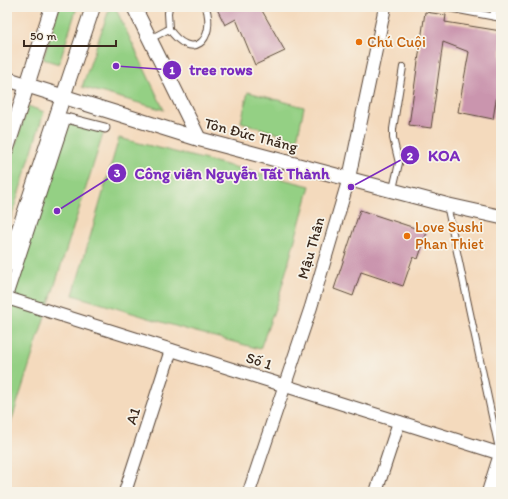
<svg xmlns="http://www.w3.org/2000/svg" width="508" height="499" font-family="Itim,sans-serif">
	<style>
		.green { fill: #94d084; stroke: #687d51 }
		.building { fill: #ca95ae }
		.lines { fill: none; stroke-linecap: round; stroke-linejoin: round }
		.service-casing { stroke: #574436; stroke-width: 8 }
		.pedestrian-casing { stroke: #574436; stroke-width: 11 }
		.minor-casing { stroke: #574436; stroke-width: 14 }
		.tertiary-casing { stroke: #574436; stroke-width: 16 }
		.service { stroke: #fff; stroke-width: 6 }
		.pedestrian { stroke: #fff; stroke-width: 9 }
		.minor { stroke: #fff; stroke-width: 12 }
		.tertiary { stroke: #fff; stroke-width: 14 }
		.food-dot { fill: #e8710a; stroke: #f7f3e8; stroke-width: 1.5 }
		.labels { text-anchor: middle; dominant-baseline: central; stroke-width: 3.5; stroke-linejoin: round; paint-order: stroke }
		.food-label { font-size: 15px; fill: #c56008; stroke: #f7f3e8; text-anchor: start }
		.street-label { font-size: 15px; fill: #3b2a1e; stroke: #f7f3e8 }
		.leader { fill: none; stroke: #7b2cbf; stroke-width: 1.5 }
		.callout-dot { fill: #7b2cbf; stroke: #f7f3e8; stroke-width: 1.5 }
		.mark-label { font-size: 12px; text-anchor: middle; font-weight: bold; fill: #fff }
		.callout-label { font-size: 16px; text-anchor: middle; font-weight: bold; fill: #7b2cbf; stroke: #f7f3e8; stroke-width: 3.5; stroke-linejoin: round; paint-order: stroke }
	</style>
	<rect width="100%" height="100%" fill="#f7f3e8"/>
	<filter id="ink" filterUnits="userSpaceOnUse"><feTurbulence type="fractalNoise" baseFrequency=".025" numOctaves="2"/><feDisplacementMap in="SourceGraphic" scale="8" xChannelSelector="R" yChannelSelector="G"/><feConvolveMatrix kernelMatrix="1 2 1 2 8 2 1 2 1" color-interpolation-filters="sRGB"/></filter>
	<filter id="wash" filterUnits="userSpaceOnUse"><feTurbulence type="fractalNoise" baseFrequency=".012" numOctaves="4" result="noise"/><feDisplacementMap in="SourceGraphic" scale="16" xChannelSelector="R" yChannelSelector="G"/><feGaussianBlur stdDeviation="0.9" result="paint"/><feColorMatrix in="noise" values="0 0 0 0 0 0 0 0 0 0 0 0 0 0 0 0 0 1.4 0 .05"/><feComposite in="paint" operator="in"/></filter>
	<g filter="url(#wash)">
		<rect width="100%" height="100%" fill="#f4dabd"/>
		<g class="green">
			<polygon points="59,7 77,7 59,64 43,59"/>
			<polygon points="110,7 115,7 164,110 82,87"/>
			<polygon points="248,92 304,107 297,140 241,122"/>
			<polygon points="28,106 44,112 7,231 7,172"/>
			<polygon points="66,118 105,128 7,435 7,298"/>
			<polygon points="119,138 310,186 278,300 260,349 185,329 73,295"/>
		</g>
		<g id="blocks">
			<g class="building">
				<polygon points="216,7 260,7 285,51 255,65 236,19 225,25"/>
				<polygon points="425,12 446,15 445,22 501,31 501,70 493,119 458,112 469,52 443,42 431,128 409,125"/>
				<polygon points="360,210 427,232 418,259 413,257 403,286 361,272 353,296 334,289"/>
			</g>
		</g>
	</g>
	<g filter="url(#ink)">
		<use href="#blocks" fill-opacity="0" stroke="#574436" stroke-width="1"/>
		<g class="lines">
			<defs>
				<g id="service">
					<polyline points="443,7 501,18"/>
					<polyline points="493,16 495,7"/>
					<path d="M169,29c23,33 47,12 37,-22"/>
					<polyline points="150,39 169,29 168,13 169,7"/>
					<polyline points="393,189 399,163 393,138 393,129 403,67"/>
					<polyline points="447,205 500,454"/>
				</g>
				<polyline id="pedestrian" points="7,298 66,118 105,128"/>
				<g id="minor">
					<polyline points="7,298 501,454"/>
					<polyline points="125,492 171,350"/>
					<polyline points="249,492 311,307 349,178 385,7"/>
					<polyline points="376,492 399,422"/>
					<polyline points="488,492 500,454"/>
				</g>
				<g id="tertiary">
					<polyline points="134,7 199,139"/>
					<polyline points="7,79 199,139 447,205 501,217"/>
					<polyline points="7,148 52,7"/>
					<polyline points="7,265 93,7"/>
				</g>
			</defs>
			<use href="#service" class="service-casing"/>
			<use href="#pedestrian" class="pedestrian-casing"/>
			<use href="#minor" class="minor-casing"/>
			<use href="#tertiary" class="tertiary-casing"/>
			<use href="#service" class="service"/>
			<use href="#pedestrian" class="pedestrian"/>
			<use href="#minor" class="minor"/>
			<use href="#tertiary" class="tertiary"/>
		</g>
	</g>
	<g class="food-dot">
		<circle cx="359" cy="42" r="4"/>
		<circle cx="407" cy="236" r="4"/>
	</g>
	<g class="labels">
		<g class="food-label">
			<text x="367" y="42">Chú Cuội</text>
			<text x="415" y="227">Love Sushi<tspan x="415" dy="17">Phan Thiet</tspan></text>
		</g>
		<g class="street-label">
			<text transform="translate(251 135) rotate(15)">Tôn Đức Thắng</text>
			<text transform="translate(311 248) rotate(-74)">Mậu Thân</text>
			<text transform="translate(259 361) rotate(18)">Số 1</text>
			<text transform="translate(133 416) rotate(-72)">A1</text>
		</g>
	</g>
	<path class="leader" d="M116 66L172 70M351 187L410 155M57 211L117 173"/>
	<g class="callout-dot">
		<circle cx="116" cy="66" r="4"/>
		<circle cx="351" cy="187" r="4"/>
		<circle cx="57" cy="211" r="4"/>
		<circle cx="172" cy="70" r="10"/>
		<circle cx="410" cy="155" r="10"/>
		<circle cx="117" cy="173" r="10"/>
	</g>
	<g class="mark-label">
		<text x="172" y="74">1</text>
		<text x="410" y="160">2</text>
		<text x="117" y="177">3</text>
	</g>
	<g class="callout-label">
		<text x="221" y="75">tree rows</text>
		<text x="444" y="161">KOA</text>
		<text x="232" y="179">Công viên Nguyễn Tất Thành</text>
	</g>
	<rect width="508" height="499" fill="none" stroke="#f7f3e8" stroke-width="24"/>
	<path d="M24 40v6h92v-6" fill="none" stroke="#3b2a1e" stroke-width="2"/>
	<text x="30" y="40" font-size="12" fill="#3b2a1e" stroke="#f7f3e8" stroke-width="3" paint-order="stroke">50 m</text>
</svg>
